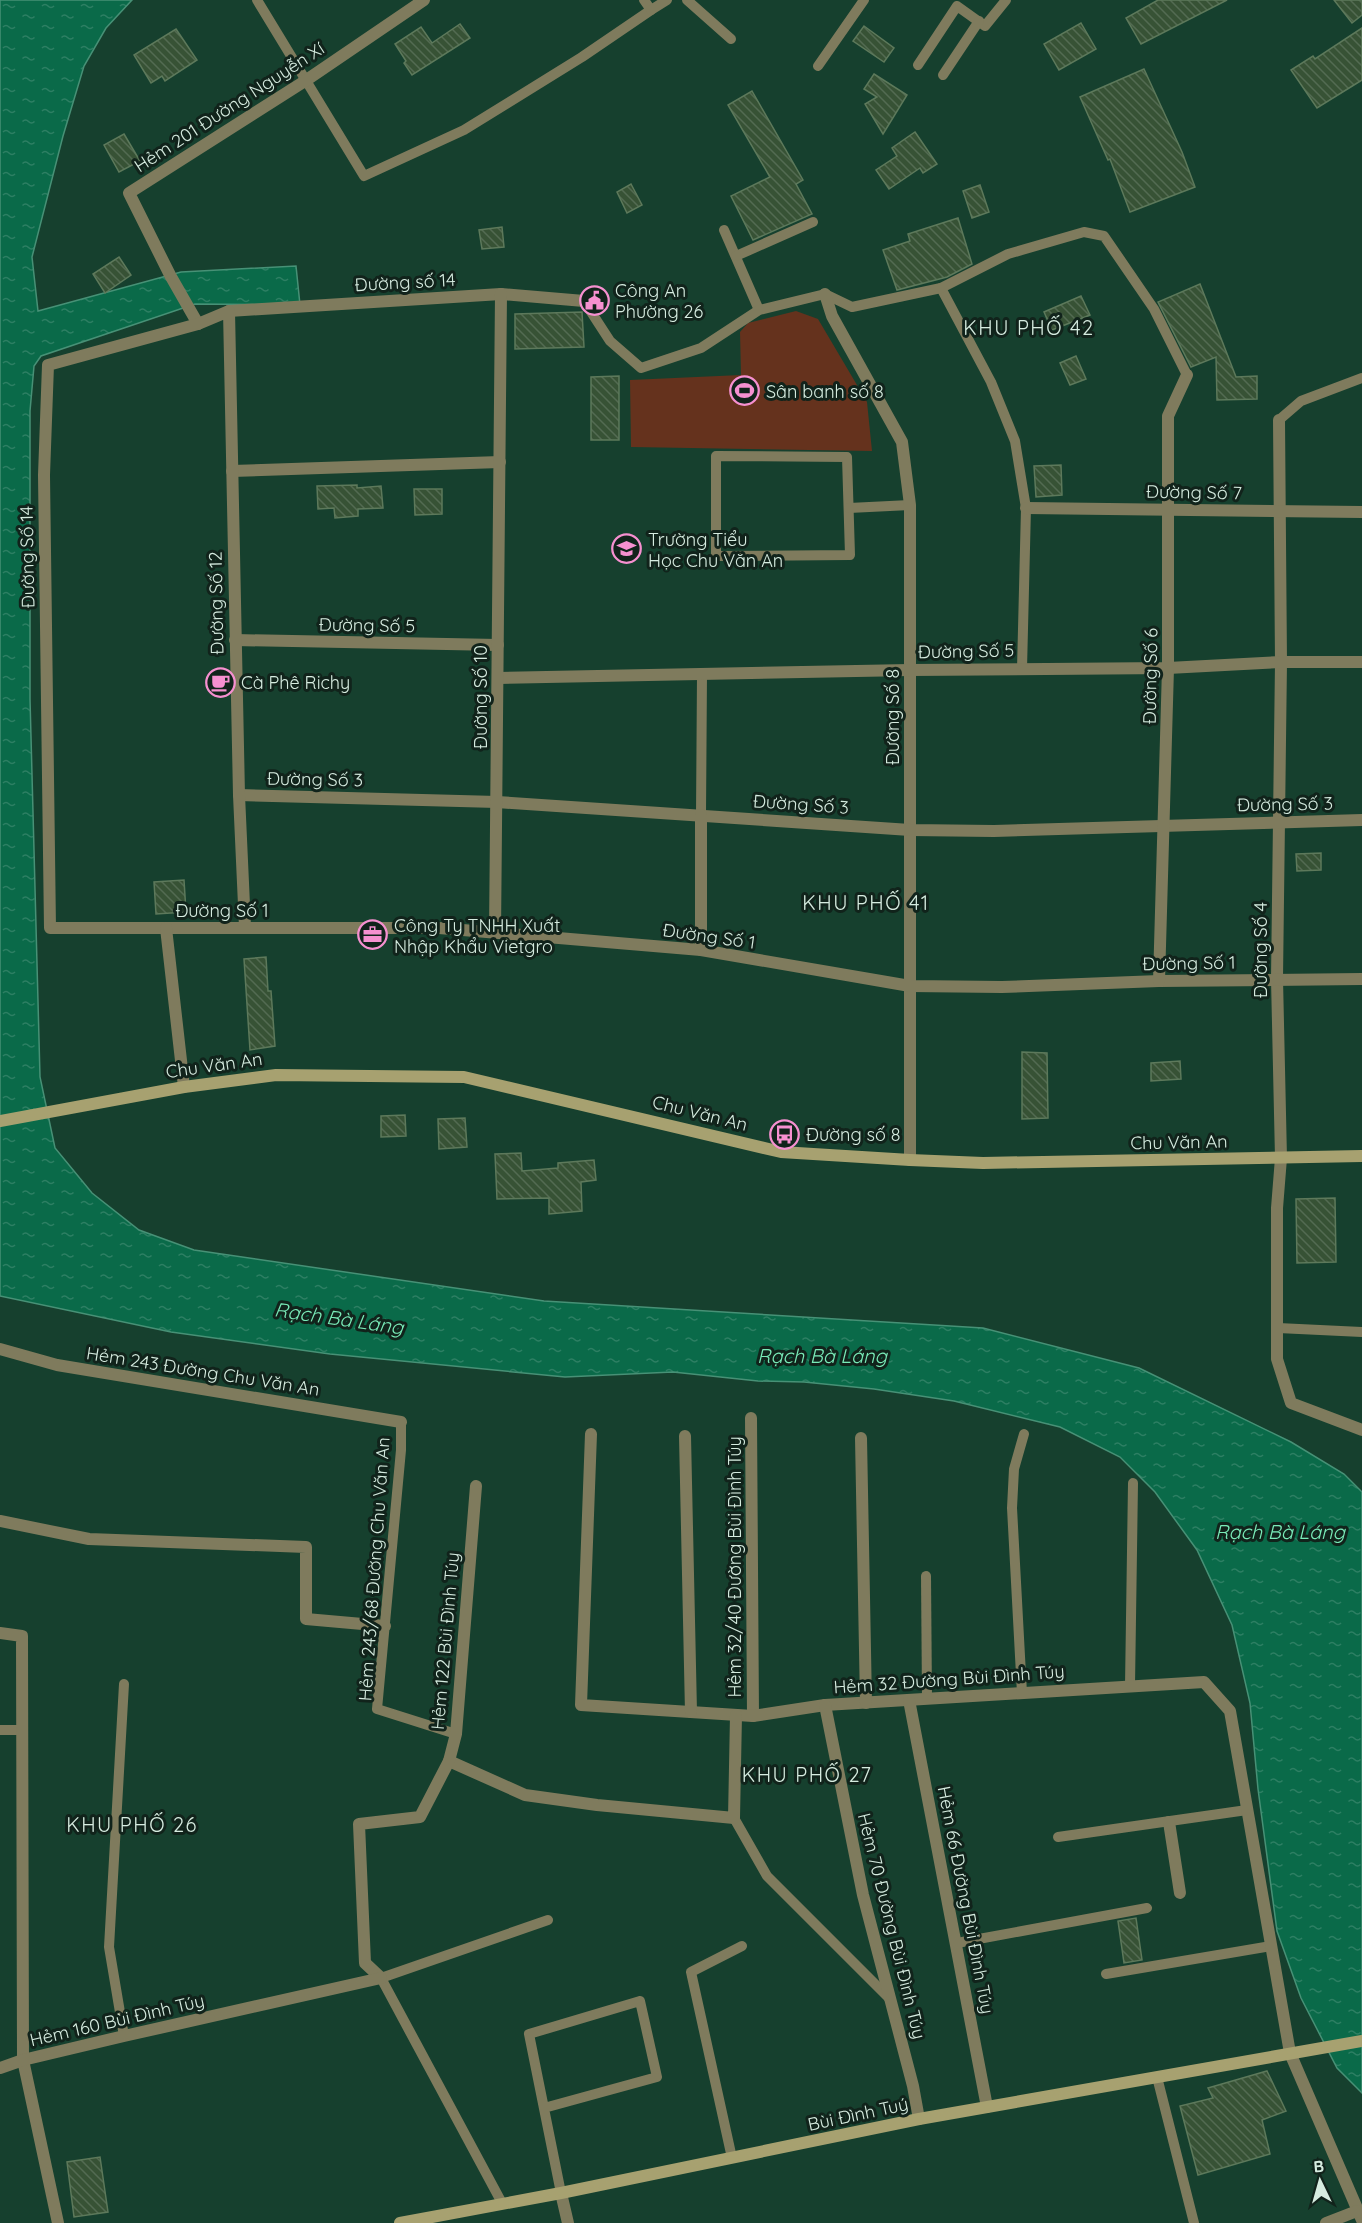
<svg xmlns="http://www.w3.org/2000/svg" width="1362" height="2223" font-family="Quicksand,sans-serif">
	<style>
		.green { fill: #65321d }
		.water { fill: url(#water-ripples); stroke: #479176; stroke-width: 1.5 }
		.building { fill: url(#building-back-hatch); stroke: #5d795b; stroke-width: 1.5 }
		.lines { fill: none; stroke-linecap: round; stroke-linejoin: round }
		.lane { stroke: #7f7b5d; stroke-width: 10 }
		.street { stroke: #7f7b5d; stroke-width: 12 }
		.secondary { stroke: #a7a170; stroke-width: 12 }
		.labels { text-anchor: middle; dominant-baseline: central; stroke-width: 6; stroke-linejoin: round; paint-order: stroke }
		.street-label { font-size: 18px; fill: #d6ece0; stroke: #11231b }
		.poi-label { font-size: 18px; fill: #d6ece0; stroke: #11231b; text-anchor: start }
		.neighbourhood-label { font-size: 20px; letter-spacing: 1.5px; fill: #d6ece0; stroke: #11231b }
		.water-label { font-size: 20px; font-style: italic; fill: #79ebb8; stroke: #11231b }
	</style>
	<defs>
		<pattern id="water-ripples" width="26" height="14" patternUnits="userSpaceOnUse" patternTransform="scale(1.5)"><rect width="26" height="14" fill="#0a6a49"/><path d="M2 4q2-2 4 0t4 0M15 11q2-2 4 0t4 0" fill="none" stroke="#2d7f63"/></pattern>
		<pattern id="building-back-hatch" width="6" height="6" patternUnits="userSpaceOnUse" patternTransform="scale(1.5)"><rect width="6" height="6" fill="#375235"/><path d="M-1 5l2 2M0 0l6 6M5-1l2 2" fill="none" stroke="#536b52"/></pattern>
	</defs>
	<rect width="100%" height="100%" fill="#16402e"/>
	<polygon class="green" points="796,311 818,319 867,402 872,451 631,447 630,380 741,375 740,332 748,323"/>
	<polygon class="water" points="0,0 132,0 106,28 84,66 63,136 32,257 38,311 181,272 296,266 300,305 195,304 41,356 34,366 30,411 30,699 40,1077 55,1148 92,1193 139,1230 194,1250 544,1301 983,1328 1139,1368 1291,1442 1344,1474 1362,1492 1362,2093 1337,2068 1301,1998 1277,1931 1258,1789 1250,1703 1232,1625 1197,1550 1155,1492 1120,1457 1060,1427 954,1401 874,1389 804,1382 758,1381 673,1372 565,1377 330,1354 171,1332 0,1296"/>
	<g class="building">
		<polygon points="1158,0 1227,0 1141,44 1126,18"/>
		<polygon points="1334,0 1362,0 1362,15 1352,23"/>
		<polygon points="1081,23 1096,49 1059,70 1044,44"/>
		<polygon points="460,24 470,38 412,75 404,63 406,61 395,44 421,27 432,43"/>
		<polygon points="864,26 894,48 884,62 853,41"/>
		<polygon points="1362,28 1362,80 1317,108 1291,70 1313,56 1315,59"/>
		<polygon points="176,29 197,60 165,81 162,76 151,83 134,55"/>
		<polygon points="1144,69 1182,152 1195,187 1130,212 1110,159 1108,160 1080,97"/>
		<polygon points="874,74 907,95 883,134 865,104 877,97 864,89"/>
		<polygon points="752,91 803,180 796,184 812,214 753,240 731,196 770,177 728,105"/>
		<polygon points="915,132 937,164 923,173 920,168 889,189 876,170 897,156 892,148"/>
		<polygon points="124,134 140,161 119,172 104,145"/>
		<polygon points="631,184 642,205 627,213 617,192"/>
		<polygon points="980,185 989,212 972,218 963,191"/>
		<polygon points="958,218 972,264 947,277 897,290 883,250 910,241 908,234"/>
		<polygon points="502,227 504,247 482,249 479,230"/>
		<polygon points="119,257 131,275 105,293 93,274"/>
		<polygon points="1200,284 1236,377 1257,376 1257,399 1217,400 1216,357 1191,367 1158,302"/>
		<polygon points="1081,296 1090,315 1052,330 1044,312"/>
		<polygon points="582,312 584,347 515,349 515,314"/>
		<polygon points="1076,356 1086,379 1070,385 1060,363"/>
		<polygon points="619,376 619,440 591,440 591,377"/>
		<polygon points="1061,465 1062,495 1036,497 1034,466"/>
		<polygon points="357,485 357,488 381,486 383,508 358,509 358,516 335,518 334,508 318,509 317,486"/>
		<polygon points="414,489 442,489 442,514 415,515"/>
		<polygon points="1321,853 1321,870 1297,871 1296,854"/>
		<polygon points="184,880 186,912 156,914 154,882"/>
		<polygon points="266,957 268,991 271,991 275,1046 250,1050 244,959"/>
		<polygon points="1022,1052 1047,1053 1048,1118 1022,1119"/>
		<polygon points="1180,1061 1181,1079 1151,1081 1151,1063"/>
		<polygon points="405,1115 406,1136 381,1137 381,1116"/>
		<polygon points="465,1118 467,1147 439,1149 438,1119"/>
		<polygon points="521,1153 522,1171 558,1168 558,1163 594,1160 596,1180 581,1182 582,1211 549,1214 549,1198 497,1199 495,1154"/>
		<polygon points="1335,1198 1336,1262 1297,1263 1296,1199"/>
		<polygon points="1136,1918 1142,1960 1124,1963 1118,1921"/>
		<polygon points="1267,2071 1286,2111 1262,2120 1270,2154 1198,2175 1180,2106 1213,2098 1208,2088"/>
		<polygon points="100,2157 108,2212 74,2217 67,2162"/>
	</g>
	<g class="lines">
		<g class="lane">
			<polyline points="257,0 364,176 464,130 582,57 651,10 644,0"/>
			<polyline points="687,0 731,39"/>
			<polyline points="651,10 667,0"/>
			<polyline points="918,65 957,6 985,26 1006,0"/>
			<polyline points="818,66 864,0"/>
			<polyline points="943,75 979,21"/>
			<polyline points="724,230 759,310"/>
			<polyline points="736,256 813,222"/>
			<polyline points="941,288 991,382 1015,441 1026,508 1022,669"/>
			<polyline points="584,301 610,341 641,368 701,348 759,310 825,294 852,307 941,288 1008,254 1084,232 1104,236 1154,309 1187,375"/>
			<polyline points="1279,420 1301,401 1362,378"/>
			<polygon points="716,456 847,457 850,555 716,556"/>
			<polyline points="849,508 910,505"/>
			<polyline points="701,815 702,674"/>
			<polyline points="1278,1328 1362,1332"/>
			<polyline points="401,1422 401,1450 377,1709 456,1734"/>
			<polyline points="926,1576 927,1699"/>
			<polyline points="124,1684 109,1947 124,2036"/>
			<polyline points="1130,1686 1133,1483"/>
			<polyline points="1022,1693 1012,1508 1014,1469 1024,1434"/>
			<polyline points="0,1730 23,1730"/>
			<polyline points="734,1818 767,1876 890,1999"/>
			<polyline points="1058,1837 1247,1810"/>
			<polyline points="957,1943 1147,1908"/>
			<polyline points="1106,1974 1271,1946"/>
			<polyline points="1157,2077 1194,2223"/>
			<polyline points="544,2108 657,2077 640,2001 529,2034 561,2193"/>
			<polyline points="732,2158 691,1972 742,1946"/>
			<polyline points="502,2203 381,1978 548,1920"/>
		</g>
		<g class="street">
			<polyline points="825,294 832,316 902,442 910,505 910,1160"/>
			<polyline points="229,311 501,294 584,301"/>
			<polyline points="198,324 170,275 129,193 305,81 424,0"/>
			<polyline points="1279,420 1281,662 1277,979 1281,1158 1277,1208 1277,1359 1291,1403 1362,1430"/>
			<polyline points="232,471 500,462"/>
			<polyline points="1026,508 1362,512"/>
			<polyline points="235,640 498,645"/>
			<polyline points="498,678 910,670 1168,668 1281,662 1362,662"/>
			<polyline points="239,795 497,802 910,830 994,831 1362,820"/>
			<polyline points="245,927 239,795 229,311 198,324 48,365 44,475 50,928 439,928 701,950 910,986 1002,987 1159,981 1362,979"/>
			<polyline points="166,928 184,1087"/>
			<polyline points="495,933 501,294"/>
			<polyline points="701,950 701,815"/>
			<polyline points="1159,981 1168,668 1168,416 1187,375"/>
			<polyline points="0,1349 57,1365 401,1422"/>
			<polyline points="751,1418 753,1716"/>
			<polyline points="591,1434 581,1705 753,1716 825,1705 1204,1682 1230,1711 1290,2053 1362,2220"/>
			<polyline points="685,1436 691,1712"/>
			<polyline points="861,1438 866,1703"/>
			<polyline points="0,1521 89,1539 306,1547 306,1619 385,1626"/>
			<polyline points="0,1633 22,1636 23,2060 58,2223"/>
			<polyline points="909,1700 987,2107"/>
			<polyline points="825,1705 863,1895 913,2086 919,2119"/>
			<polyline points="449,1761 525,1795 597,1805 734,1818 736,1715"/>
			<polyline points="1169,1822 1180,1893"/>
			<polyline points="381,1978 365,1963 359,1824 420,1817 449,1761 456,1734 476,1486"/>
			<polyline points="0,2068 23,2060 124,2036 381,1978"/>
			<polyline points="561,2193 568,2223"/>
			<polyline points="1326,2223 1357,2211"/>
		</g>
		<g class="secondary">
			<polyline points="0,1121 184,1087 276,1075 464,1077 781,1152 910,1160 983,1163 1362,1156"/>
			<polyline points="400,2223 561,2193 919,2119 1362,2041"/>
		</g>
	</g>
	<defs>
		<symbol id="civic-ring" viewBox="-11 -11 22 22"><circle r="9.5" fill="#11231b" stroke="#f690d0" stroke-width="1.5"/><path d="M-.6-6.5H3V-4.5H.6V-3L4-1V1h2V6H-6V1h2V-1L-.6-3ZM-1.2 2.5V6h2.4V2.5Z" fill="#f690d0"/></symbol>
		<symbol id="stadium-ring" viewBox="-11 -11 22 22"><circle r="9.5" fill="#11231b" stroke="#f690d0" stroke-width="1.5"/><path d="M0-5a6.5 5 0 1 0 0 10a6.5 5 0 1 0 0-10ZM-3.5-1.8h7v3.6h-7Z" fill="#f690d0"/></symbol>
		<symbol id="school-ring" viewBox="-11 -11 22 22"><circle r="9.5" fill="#11231b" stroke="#f690d0" stroke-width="1.5"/><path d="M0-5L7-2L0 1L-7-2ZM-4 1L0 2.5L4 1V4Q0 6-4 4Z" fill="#f690d0"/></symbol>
		<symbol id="cafe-ring" viewBox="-11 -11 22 22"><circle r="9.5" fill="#11231b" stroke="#f690d0" stroke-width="1.5"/><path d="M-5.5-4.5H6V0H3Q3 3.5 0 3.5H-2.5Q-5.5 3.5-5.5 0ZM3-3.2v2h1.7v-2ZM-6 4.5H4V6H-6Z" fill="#f690d0"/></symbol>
		<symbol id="office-ring" viewBox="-11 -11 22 22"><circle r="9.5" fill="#11231b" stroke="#f690d0" stroke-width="1.5"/><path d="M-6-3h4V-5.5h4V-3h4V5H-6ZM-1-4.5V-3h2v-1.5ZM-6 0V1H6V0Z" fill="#f690d0"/></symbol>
		<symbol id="bus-ring" viewBox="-11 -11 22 22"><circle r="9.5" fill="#11231b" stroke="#f690d0" stroke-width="1.5"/><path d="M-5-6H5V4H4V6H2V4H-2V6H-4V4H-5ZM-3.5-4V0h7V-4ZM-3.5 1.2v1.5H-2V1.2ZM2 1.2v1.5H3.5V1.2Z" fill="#f690d0"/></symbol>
	</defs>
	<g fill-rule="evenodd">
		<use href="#civic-ring" x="578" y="284" width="33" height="33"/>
		<use href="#stadium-ring" x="728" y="374" width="33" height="33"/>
		<use href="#school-ring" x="610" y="532" width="33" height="33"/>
		<use href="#cafe-ring" x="204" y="666" width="33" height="33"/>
		<use href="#office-ring" x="356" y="918" width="33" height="33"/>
		<use href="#bus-ring" x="768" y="1118" width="33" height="33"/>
	</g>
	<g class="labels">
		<g class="street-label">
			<text transform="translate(229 107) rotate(-33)">Hẻm 201 Đường Nguyễn Xí</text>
			<text transform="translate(405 282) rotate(-3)">Đường số 14</text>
			<text transform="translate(1194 492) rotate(1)">Đường Số 7</text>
			<text transform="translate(27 557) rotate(-91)">Đường Số 14</text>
			<text transform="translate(216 603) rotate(-91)">Đường Số 12</text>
			<text transform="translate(367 625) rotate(1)">Đường Số 5</text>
			<text transform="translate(966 651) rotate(-1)">Đường Số 5</text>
			<text transform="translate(1150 676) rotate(-89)">Đường Số 6</text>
			<text transform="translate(480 697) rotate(-90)">Đường Số 10</text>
			<text transform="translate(892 717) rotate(-90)">Đường Số 8</text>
			<text transform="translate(315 779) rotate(1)">Đường Số 3</text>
			<text transform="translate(801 804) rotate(4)">Đường Số 3</text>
			<text transform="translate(1285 804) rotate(-1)">Đường Số 3</text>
			<text x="222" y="910">Đường Số 1</text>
			<text transform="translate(709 936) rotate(8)">Đường Số 1</text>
			<text transform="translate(1260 950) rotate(-90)">Đường Số 4</text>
			<text transform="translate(1189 963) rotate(-1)">Đường Số 1</text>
			<text transform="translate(214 1065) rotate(-8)">Chu Văn An</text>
			<text transform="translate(700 1113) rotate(14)">Chu Văn An</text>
			<text transform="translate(1179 1142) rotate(-1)">Chu Văn An</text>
			<text transform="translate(203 1371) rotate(9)">Hẻm 243 Đường Chu Văn An</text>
			<text transform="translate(734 1567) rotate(-90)">Hẻm 32/40 Đường Bùi Đình Túy</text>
			<text transform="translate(374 1569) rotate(-86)">Hẻm 243/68 Đường Chu Văn An</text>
			<text transform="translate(445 1641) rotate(-85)">Hẻm 122 Bùi Đình Túy</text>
			<text transform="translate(949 1679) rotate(-4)">Hẻm 32 Đường Bùi Đình Túy</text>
			<text transform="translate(966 1900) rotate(79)">Hẻm 66 Đường Bùi Đình Túy</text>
			<text transform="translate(892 1926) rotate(76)">Hẻm 70 Đường Bùi Đình Túy</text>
			<text transform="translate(117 2020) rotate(-13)">Hẻm 160 Bùi Đình Túy</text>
			<text transform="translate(858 2114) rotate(-12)">Bùi Đình Tuý</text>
		</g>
		<g class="poi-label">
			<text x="615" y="290">Công An<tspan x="615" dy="21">Phường 26</tspan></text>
			<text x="766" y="391">Sân banh số 8</text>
			<text x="648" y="539">Trường Tiểu<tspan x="648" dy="21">Học Chu Văn An</tspan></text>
			<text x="241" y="682">Cà Phê Richy</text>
			<text x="394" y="925">Công Ty TNHH Xuất<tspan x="394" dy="21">Nhập Khẩu Vietgro</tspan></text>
			<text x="806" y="1134">Đường số 8</text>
		</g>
		<g class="neighbourhood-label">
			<text x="1029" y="327">KHU PHỐ 42</text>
			<text x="866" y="902">KHU PHỐ 41</text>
			<text x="807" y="1774">KHU PHỐ 27</text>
			<text x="132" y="1824">KHU PHỐ 26</text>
		</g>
		<g class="water-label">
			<text transform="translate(339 1318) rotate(8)">Rạch Bà Láng</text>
			<text x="822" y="1355">Rạch Bà Láng</text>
			<text x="1280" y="1531">Rạch Bà Láng</text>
		</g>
	</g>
	<g transform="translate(1320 2181) rotate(355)" stroke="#11231b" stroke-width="4.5" paint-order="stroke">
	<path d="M0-4.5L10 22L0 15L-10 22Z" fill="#d6ece0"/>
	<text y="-9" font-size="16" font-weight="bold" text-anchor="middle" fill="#d6ece0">B</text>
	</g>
</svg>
